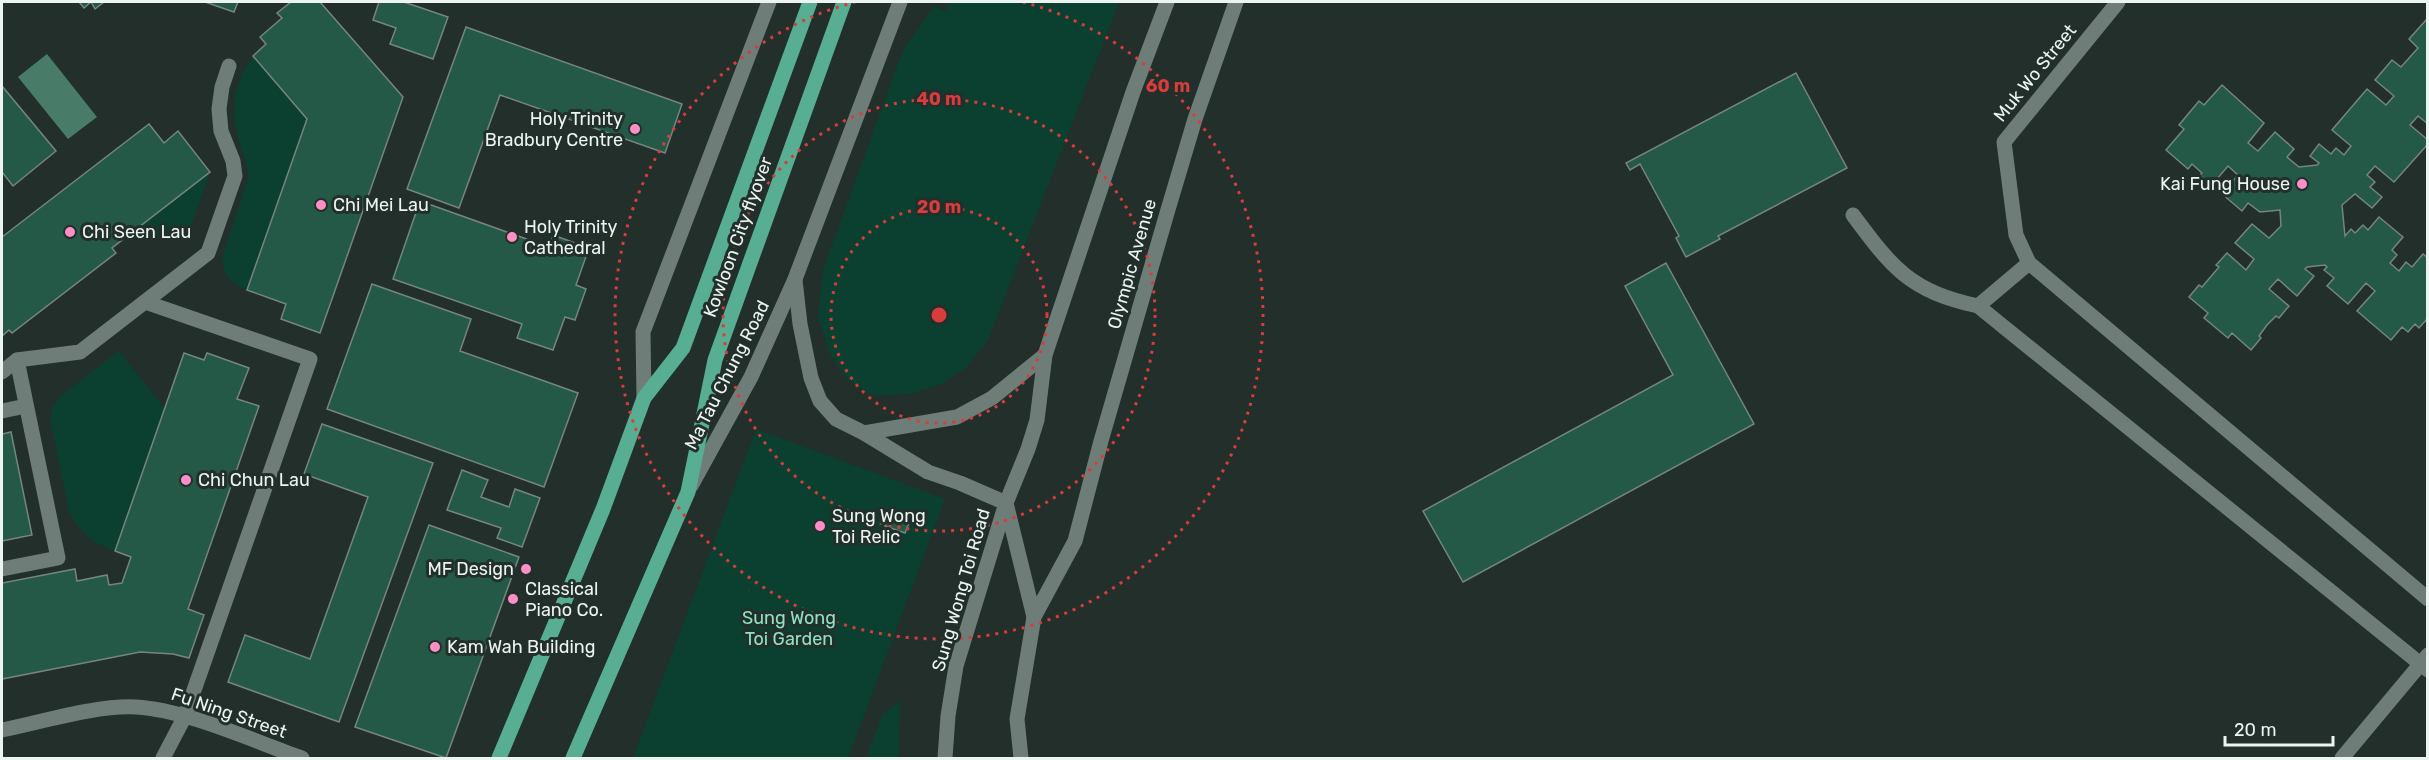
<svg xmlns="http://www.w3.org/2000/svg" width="2429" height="760" font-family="Rubik,sans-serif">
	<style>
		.green { fill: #0b4031 }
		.water { fill: #487c69 }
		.building { fill: #245948; stroke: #76857f; stroke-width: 1.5 }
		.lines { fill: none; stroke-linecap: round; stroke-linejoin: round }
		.lane { stroke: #6e7d77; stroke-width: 15 }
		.street { stroke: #6e7d77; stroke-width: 15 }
		.secondary { stroke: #6e7d77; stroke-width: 15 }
		.primary { stroke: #57ae93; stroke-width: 15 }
		.ring { fill: none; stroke: #d83c3c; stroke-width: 3; stroke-dasharray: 3 6 }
		.poi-dot { fill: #fb8fc6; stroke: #222f2a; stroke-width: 2 }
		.labels { text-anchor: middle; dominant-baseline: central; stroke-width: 6; stroke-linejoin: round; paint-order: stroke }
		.street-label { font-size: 18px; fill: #ebf4f0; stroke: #222f2a }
		.poi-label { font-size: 18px; fill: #ebf4f0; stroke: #222f2a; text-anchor: start }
		.park-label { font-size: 18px; fill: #8ee3c4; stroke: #222f2a }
		.centre { fill: #d83c3c; stroke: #222f2a; stroke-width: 3 }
		.ring-label { font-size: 18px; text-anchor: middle; font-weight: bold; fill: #d83c3c; stroke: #222f2a; stroke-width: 6; stroke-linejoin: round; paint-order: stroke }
	</style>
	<rect width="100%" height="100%" fill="#222f2a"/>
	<g class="green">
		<polygon points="949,2 1119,2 988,340 967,367 941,384 909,394 873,396 847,379 829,352 818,318 823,270 903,50 934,6 945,11"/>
		<path d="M253,56l54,63 -60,171c-16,-7 -23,-14 -25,-32l26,-80c0,-15 -5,-24 -9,-37 -10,-31 -5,-58 14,-85z"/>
		<polygon points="210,172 190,229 184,238 175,240 139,227"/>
		<path d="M119,351l46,58 -50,142c-22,-7 -35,-19 -46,-39l-18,-89 1,-16 11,-13z"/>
		<polygon points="756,429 945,499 848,758 633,758"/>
		<polygon points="900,701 899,758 866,758 882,715"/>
	</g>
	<polygon class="water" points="47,54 97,117 68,139 18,77"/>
	<g class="building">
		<polygon points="79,2 104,2 95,9 91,2 84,8"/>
		<polygon points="205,2 238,2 234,12"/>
		<polygon points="291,2 320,2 403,97 320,333 281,319 286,304 247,290 307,119 253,56 266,44 260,37 282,18 277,13"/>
		<polygon points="379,2 404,2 448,17 433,59 390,44 396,28 373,20"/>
		<polygon points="2427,19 2428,124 2418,116 2410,125 2428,140 2428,144 2394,182 2375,166 2367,175 2375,182 2370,187 2382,197 2372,208 2355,194 2342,205 2345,236 2351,229 2355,233 2363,225 2368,230 2379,217 2403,237 2392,250 2397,255 2390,263 2399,271 2406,262 2412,267 2423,254 2428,258 2428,318 2419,328 2415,324 2408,332 2402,327 2391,340 2357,311 2375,291 2366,283 2348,304 2327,286 2334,278 2324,270 2327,267 2325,265 2307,267 2305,269 2314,276 2297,296 2278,279 2269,289 2289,306 2279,318 2276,316 2267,325 2259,336 2261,338 2251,350 2232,333 2228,338 2204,318 2208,313 2189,297 2199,285 2202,287 2219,267 2216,265 2227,253 2246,270 2254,259 2235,243 2252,224 2269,238 2281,226 2280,210 2260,212 2248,203 2242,211 2222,194 2238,175 2228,166 2212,185 2200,175 2202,173 2192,164 2188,169 2166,150 2184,129 2179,125 2199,101 2204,105 2222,85 2264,123 2248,143 2258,151 2275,132 2294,149 2287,157 2299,167 2317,165 2319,163 2310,156 2319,144 2331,154 2336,148 2344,155 2351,146 2332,130 2367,89 2386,105 2394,96 2375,80 2392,60 2401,67 2418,48 2409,39"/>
		<polygon points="466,27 682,104 665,153 500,95 459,208 407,189"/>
		<polygon points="1796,73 1847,168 1718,236 1720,239 1686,257 1676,238 1679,236 1640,164 1630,170 1626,163"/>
		<polygon points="2,86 56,151 13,186 2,172"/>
		<polygon points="149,124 164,143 178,131 210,172 112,248 116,253 12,333 9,330 2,336 2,237"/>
		<polygon points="420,201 549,247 553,235 589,248 576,285 586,289 575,320 565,317 553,350 517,338 522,324 393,279"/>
		<polygon points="1666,263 1754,424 1463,582 1423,511 1673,375 1625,286"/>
		<polygon points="372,284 471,319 460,351 578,393 544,487 327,409"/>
		<polygon points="184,353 204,360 207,353 249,368 237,399 259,406 188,609 204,615 189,658 173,654 140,652 2,679 2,583 75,569 77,581 107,575 109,585 122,583 131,557 115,551"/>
		<polygon points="322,424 433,463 339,722 228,682 245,635 310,659 368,497 304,474"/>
		<polygon points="11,432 32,535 2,541 2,434"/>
		<polygon points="462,470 488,480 481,497 509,507 515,489 540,498 522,547 497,538 501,528 447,510"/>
		<polygon points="891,510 911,518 905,533 885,526"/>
		<polygon points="429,525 519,557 446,758 355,727"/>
	</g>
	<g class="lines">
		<g class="lane">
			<polyline points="145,302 310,359 185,716"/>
			<polyline points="2,372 17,360 80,352 208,253 235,176 233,161 221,131 219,109 222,87 229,66"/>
			<polyline points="2,411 26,406"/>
			<polyline points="2,569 58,558 17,360"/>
			<polyline points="2342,758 2428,655"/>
		</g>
		<g class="street">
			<polyline points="2118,2 2004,142 2016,235 2029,263 2428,599"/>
			<path d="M1853,215c40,54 57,76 125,91l450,364"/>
			<polyline points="1978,306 2029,263"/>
			<polyline points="163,758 185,716"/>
		</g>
		<g class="secondary">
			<polyline points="795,280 800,324 811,378 820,401 836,419 864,433 928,472 960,483 1006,503"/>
			<polyline points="644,398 643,332 769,2"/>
			<polyline points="864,433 957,417 992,398 1045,355"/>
			<polyline points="691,486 751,377 795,279 900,2"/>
			<polyline points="1006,503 1034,617"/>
			<path d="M2,730c40,-8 94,-25 134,-23 51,3 117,34 166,51"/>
			<polyline points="945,758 948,716 956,666 1006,503 1028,449 1037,420 1045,355 1133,92 1167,2"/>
			<polyline points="1021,758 1017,719 1034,617 1075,541 1101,441 1167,213 1195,119 1236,2"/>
		</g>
		<g class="primary">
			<polyline points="499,758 603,509 644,398 683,348 810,2"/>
			<polyline points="573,758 688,492 715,360 844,2"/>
		</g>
	</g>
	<g class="ring">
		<circle cx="939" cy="315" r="108"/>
		<circle cx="939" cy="315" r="216"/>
		<path d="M1023 2A324 324 0 1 1 855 2"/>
	</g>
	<g class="poi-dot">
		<circle cx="635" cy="129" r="6"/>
		<circle cx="2302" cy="184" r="6"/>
		<circle cx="321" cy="205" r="6"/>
		<circle cx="70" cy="232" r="6"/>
		<circle cx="512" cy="237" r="6"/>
		<circle cx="186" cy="480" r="6"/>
		<circle cx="820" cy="526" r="6"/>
		<circle cx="526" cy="569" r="6"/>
		<circle cx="513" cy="599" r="6"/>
		<circle cx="435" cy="647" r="6"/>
	</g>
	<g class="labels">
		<g class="street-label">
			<text transform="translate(2035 73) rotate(-51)">Muk Wo Street</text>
			<text transform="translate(738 237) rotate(-70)">Kowloon City flyover</text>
			<text transform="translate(1132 264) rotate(-74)">Olympic Avenue</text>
			<text transform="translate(727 375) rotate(-63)">Ma Tau Chung Road</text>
			<text transform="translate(961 590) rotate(-74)">Sung Wong Toi Road</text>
			<text transform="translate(229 713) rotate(19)">Fu Ning Street</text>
		</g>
		<g class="poi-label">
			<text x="623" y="119" text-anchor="end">Holy Trinity<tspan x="623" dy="21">Bradbury Centre</tspan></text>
			<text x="2290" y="184" text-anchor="end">Kai Fung House</text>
			<text x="333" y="205">Chi Mei Lau</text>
			<text x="524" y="227">Holy Trinity<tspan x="524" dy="21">Cathedral</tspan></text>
			<text x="82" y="232">Chi Seen Lau</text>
			<text x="198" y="480">Chi Chun Lau</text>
			<text x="832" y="516">Sung Wong<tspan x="832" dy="21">Toi Relic</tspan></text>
			<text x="514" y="569" text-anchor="end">MF Design</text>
			<text x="525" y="589">Classical<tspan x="525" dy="21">Piano Co.</tspan></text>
			<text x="447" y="647">Kam Wah Building</text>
		</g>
		<g class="park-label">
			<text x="789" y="618">Sung Wong<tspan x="789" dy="21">Toi Garden</tspan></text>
		</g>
	</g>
	<circle cx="939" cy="315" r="9" class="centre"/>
	<g class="ring-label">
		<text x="1168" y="92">60 m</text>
		<text x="939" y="105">40 m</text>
		<text x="939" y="213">20 m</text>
	</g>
	<rect width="2429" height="760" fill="none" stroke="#ebf4f0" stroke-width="6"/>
	<path d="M2225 736v9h108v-9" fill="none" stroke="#ebf4f0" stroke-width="3"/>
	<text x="2234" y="736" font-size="18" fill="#ebf4f0" stroke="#222f2a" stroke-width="4.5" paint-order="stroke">20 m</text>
</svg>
